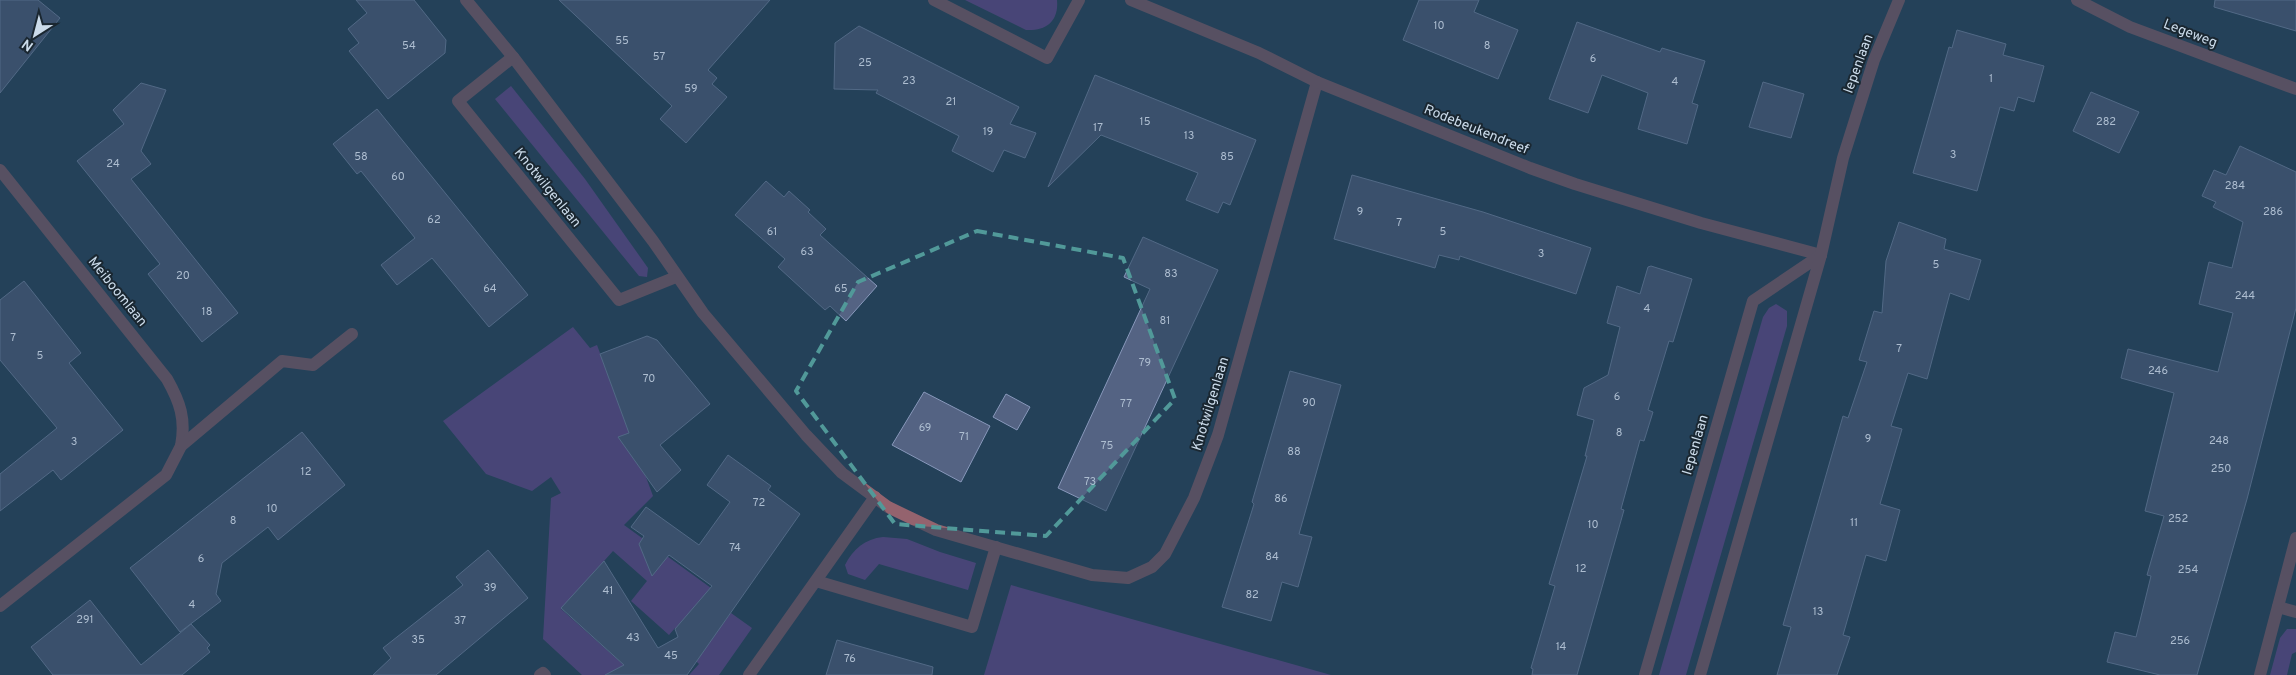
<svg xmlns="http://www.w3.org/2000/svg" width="2296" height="675" font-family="Overpass,sans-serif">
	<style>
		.green { fill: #734b9c }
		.building { fill: #546383; stroke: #8898bb }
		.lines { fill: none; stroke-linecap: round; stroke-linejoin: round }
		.minor { stroke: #94636e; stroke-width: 12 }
		.marked { fill: none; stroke: #519999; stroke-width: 4; stroke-dasharray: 10 6; stroke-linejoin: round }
		.labels { text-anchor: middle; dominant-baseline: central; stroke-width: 4; stroke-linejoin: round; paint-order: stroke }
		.number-label { font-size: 11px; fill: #adbdd0 }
		.street-label { font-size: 14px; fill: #cbdbea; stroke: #1a2731 }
	</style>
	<rect width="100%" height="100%" fill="#244159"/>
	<g class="green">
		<path d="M965,0h92c2,21 -11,31 -31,30z"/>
		<polygon points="511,86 585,179 648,268 647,277 639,276 495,99"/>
		<polygon points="1776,304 1787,311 1787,326 1686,675 1659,675 1763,317 1769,308"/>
		<polygon points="573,327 590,348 597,345 653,496 624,525 711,588 720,627 731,613 752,628 719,675 689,675 699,664 683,648 688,641 675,628 669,635 631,601 647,581 613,551 561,609 635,675 582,675 543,639 551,498 561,493 551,477 532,491 486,474 443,421"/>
		<path d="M883,537l24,2 33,13 36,11 -8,27 -89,-26 -14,16 -17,-6 -3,-9c8,-16 20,-26 38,-28z"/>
		<polygon points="1011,585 1331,675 984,675"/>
		<polygon points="2287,629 2296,629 2296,652 2292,654 2287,675 2270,675 2280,638"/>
	</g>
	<g class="building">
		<polygon points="0,0 38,0 60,18 0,93"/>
		<polygon points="356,0 414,0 446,40 445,53 388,99 349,51 359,43 348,29 367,13"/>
		<polygon points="559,0 770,0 708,70 717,78 712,84 727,97 686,143 660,119 672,106"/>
		<polygon points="1419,0 1479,0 1474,12 1518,30 1498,79 1403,40"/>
		<polygon points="2215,0 2296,0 2296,31 2214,7"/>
		<polygon points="1577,22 1660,52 1662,48 1705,61 1692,103 1698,105 1687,144 1638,129 1648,93 1602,75 1588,113 1549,99"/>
		<polygon points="859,26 1019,107 1010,124 1036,133 1025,158 1004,150 993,172 952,151 959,136 876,93 878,90 834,89 835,43"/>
		<polygon points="1957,30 2006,44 2003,55 2044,66 2034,102 2018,97 2014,111 2000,107 1977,191 1913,173 1949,47 1952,48"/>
		<polygon points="1095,75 1256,140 1230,205 1223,202 1218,213 1186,200 1198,173 1101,135 1048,187"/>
		<polygon points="1763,82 1804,94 1791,138 1749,127"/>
		<polygon points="141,83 166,90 141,151 151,164 131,179 238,313 202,342 148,274 160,264 77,161 124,124 113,110"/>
		<polygon points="2091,92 2139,112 2119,153 2073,131"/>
		<polygon points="377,109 528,295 489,327 432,258 397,285 381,265 415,238 361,171 357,174 333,144"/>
		<polygon points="2240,146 2296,172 2296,308 2247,499 2197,675 2160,675 2107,662 2115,632 2136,637 2151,576 2147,575 2164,516 2145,511 2174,393 2121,378 2128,349 2218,372 2233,313 2199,304 2209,262 2232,268 2243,222 2213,207 2216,202 2202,196 2214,170 2226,175"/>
		<polygon points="1352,175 1483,212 1591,248 1576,294 1460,256 1459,260 1439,255 1435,268 1334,239"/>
		<polygon points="766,181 784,197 789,191 810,210 808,212 826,229 820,235 877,286 846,321 830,306 825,310 778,267 785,259 735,215"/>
		<polygon points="1899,222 1946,239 1944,249 1981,260 1969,300 1950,293 1927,379 1908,373 1891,426 1902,429 1880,504 1900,510 1886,561 1866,555 1843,635 1850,637 1837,675 1777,675 1791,627 1783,625 1843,416 1848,418 1867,362 1859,360 1874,311 1882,313 1886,261"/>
		<polygon points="1143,237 1218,270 1106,511 1058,488 1150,289 1124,277"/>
		<polygon points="1651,266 1692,279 1673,342 1669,341 1648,410 1653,412 1644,441 1640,440 1621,509 1624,510 1577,675 1532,675 1533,669 1531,668 1555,586 1549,584 1587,456 1585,456 1594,420 1577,415 1584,388 1608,375 1620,327 1607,323 1617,286 1640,294 1648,267"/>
		<polygon points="24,281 81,353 69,363 123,430 61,480 53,470 0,511 0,474 57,428 0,360 0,300"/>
		<polygon points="647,336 657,340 710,404 660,445 681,470 657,492 618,437 629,433 600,354"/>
		<polygon points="1290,371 1341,385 1299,534 1312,537 1298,587 1282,582 1271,621 1222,607 1254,504 1252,502"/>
		<polygon points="924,392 990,426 961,482 892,445"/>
		<polygon points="1006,394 1030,407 1017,430 993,417"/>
		<polygon points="302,432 345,485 278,540 268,527 222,563 216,594 221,601 180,632 130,568"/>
		<polygon points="728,455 771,486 768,490 800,514 687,675 605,675 624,665 561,608 604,561 658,648 678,637 675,629 712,586 669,555 652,576 639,544 644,536 631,527 646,507 699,545 730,502 707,485"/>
		<polygon points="488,550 528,598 436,675 373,675 391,658 383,648 463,585 456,577"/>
		<polygon points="90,600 141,665 191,624 210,645 207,648 210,652 182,675 53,675 31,647"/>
		<polygon points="837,640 933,667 932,675 826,675"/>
	</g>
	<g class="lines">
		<g class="minor">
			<polyline points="466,0 513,57 653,241 703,313 806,435 842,473 888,507 936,530 1092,575 1128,578 1152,567 1165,554 1194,498 1218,435 1317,82"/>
			<polyline points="934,0 1047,58 1079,0"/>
			<polyline points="1131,0 1259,53 1317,82 1530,168 1575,184 1701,223 1821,255"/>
			<polyline points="2077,0 2130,27 2296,89"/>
			<polyline points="513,57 458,101 619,300 676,277"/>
			<path d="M0,170l167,209c13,23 19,40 14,67"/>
			<polyline points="816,581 972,627 996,547"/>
			<polyline points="0,606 166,475 181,446 282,361 313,365 352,334"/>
			<polyline points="2278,607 2296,612"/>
			<polyline points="540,675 543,673 545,675"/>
			<polyline points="749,675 875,497"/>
			<polyline points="1645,675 1753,301 1821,255"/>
			<polyline points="1700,675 1821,255 1843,158 1874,60 1899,0"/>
			<polyline points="2260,675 2296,538"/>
		</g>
	</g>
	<path d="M0 0H2296V675H0ZM977,231l146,27 52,141 -129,137 -151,-12 -99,-133 62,-109z" fill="#244159" fill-opacity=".55" fill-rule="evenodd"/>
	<path class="marked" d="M977,231l146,27 52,141 -129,137 -151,-12 -99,-133 62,-109z"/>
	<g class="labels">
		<g class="number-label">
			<text x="1439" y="26">10</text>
			<text x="622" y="41">55</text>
			<text x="409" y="46">54</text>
			<text x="1487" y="46">8</text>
			<text x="659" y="57">57</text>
			<text x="1593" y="59">6</text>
			<text x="865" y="63">25</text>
			<text x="1991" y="79">1</text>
			<text x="909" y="81">23</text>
			<text x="1675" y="82">4</text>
			<text x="691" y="89">59</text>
			<text x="951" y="102">21</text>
			<text x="1145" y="122">15</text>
			<text x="2106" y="122">282</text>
			<text x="1098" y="128">17</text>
			<text x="988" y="132">19</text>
			<text x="1189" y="136">13</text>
			<text x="1953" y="155">3</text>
			<text x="361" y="157">58</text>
			<text x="1227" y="157">85</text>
			<text x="113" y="164">24</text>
			<text x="398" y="177">60</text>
			<text x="2235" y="186">284</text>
			<text x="1360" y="212">9</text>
			<text x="2273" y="212">286</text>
			<text x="434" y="220">62</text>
			<text x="1399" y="223">7</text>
			<text x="772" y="232">61</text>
			<text x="1443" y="232">5</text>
			<text x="807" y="252">63</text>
			<text x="1541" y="254">3</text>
			<text x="1936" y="265">5</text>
			<text x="1171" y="274">83</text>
			<text x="183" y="276">20</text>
			<text x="490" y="289">64</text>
			<text x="841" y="289">65</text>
			<text x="2245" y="296">244</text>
			<text x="1647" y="309">4</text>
			<text x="207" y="312">18</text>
			<text x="1165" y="321">81</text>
			<text x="13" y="338">7</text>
			<text x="1899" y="349">7</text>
			<text x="40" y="356">5</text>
			<text x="1145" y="363">79</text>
			<text x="2158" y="371">246</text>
			<text x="649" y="379">70</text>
			<text x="1617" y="397">6</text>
			<text x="1309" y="403">90</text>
			<text x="1126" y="404">77</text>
			<text x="925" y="428">69</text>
			<text x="1619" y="433">8</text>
			<text x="964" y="437">71</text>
			<text x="1868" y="439">9</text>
			<text x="2219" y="441">248</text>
			<text x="74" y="442">3</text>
			<text x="1107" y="446">75</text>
			<text x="1294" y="452">88</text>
			<text x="2221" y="469">250</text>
			<text x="306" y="472">12</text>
			<text x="1090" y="482">73</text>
			<text x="1281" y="499">86</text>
			<text x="759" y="503">72</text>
			<text x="272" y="509">10</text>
			<text x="2178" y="519">252</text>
			<text x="233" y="521">8</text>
			<text x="1854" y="523">11</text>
			<text x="1593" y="525">10</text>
			<text x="735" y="548">74</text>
			<text x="1272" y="557">84</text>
			<text x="201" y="559">6</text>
			<text x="1581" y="569">12</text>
			<text x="2188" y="570">254</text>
			<text x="490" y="588">39</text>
			<text x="608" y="591">41</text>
			<text x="1252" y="595">82</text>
			<text x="192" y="605">4</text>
			<text x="1818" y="612">13</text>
			<text x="85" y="620">291</text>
			<text x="460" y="621">37</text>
			<text x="633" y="638">43</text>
			<text x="418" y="640">35</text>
			<text x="2180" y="641">256</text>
			<text x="1561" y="647">14</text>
			<text x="671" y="656">45</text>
			<text x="850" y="659">76</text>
		</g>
		<g class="street-label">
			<text transform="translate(2190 34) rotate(21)">Legeweg</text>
			<text transform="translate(1859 64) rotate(-70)">Iepenlaan</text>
			<text transform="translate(1476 130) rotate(22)">Rodebeukendreef</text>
			<text transform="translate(547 188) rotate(51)">Knotwilgenlaan</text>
			<text transform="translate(117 292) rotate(51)">Meiboomlaan</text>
			<text transform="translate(1211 404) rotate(-73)">Knotwilgenlaan</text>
			<text transform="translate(1696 445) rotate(-74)">Iepenlaan</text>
		</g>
	</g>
	<g transform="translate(35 35) rotate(216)" stroke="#1a2731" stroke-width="4" paint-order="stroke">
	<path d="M0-4L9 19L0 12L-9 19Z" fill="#cbdbea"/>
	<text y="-8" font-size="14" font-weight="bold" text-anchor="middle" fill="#cbdbea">N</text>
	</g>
</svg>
